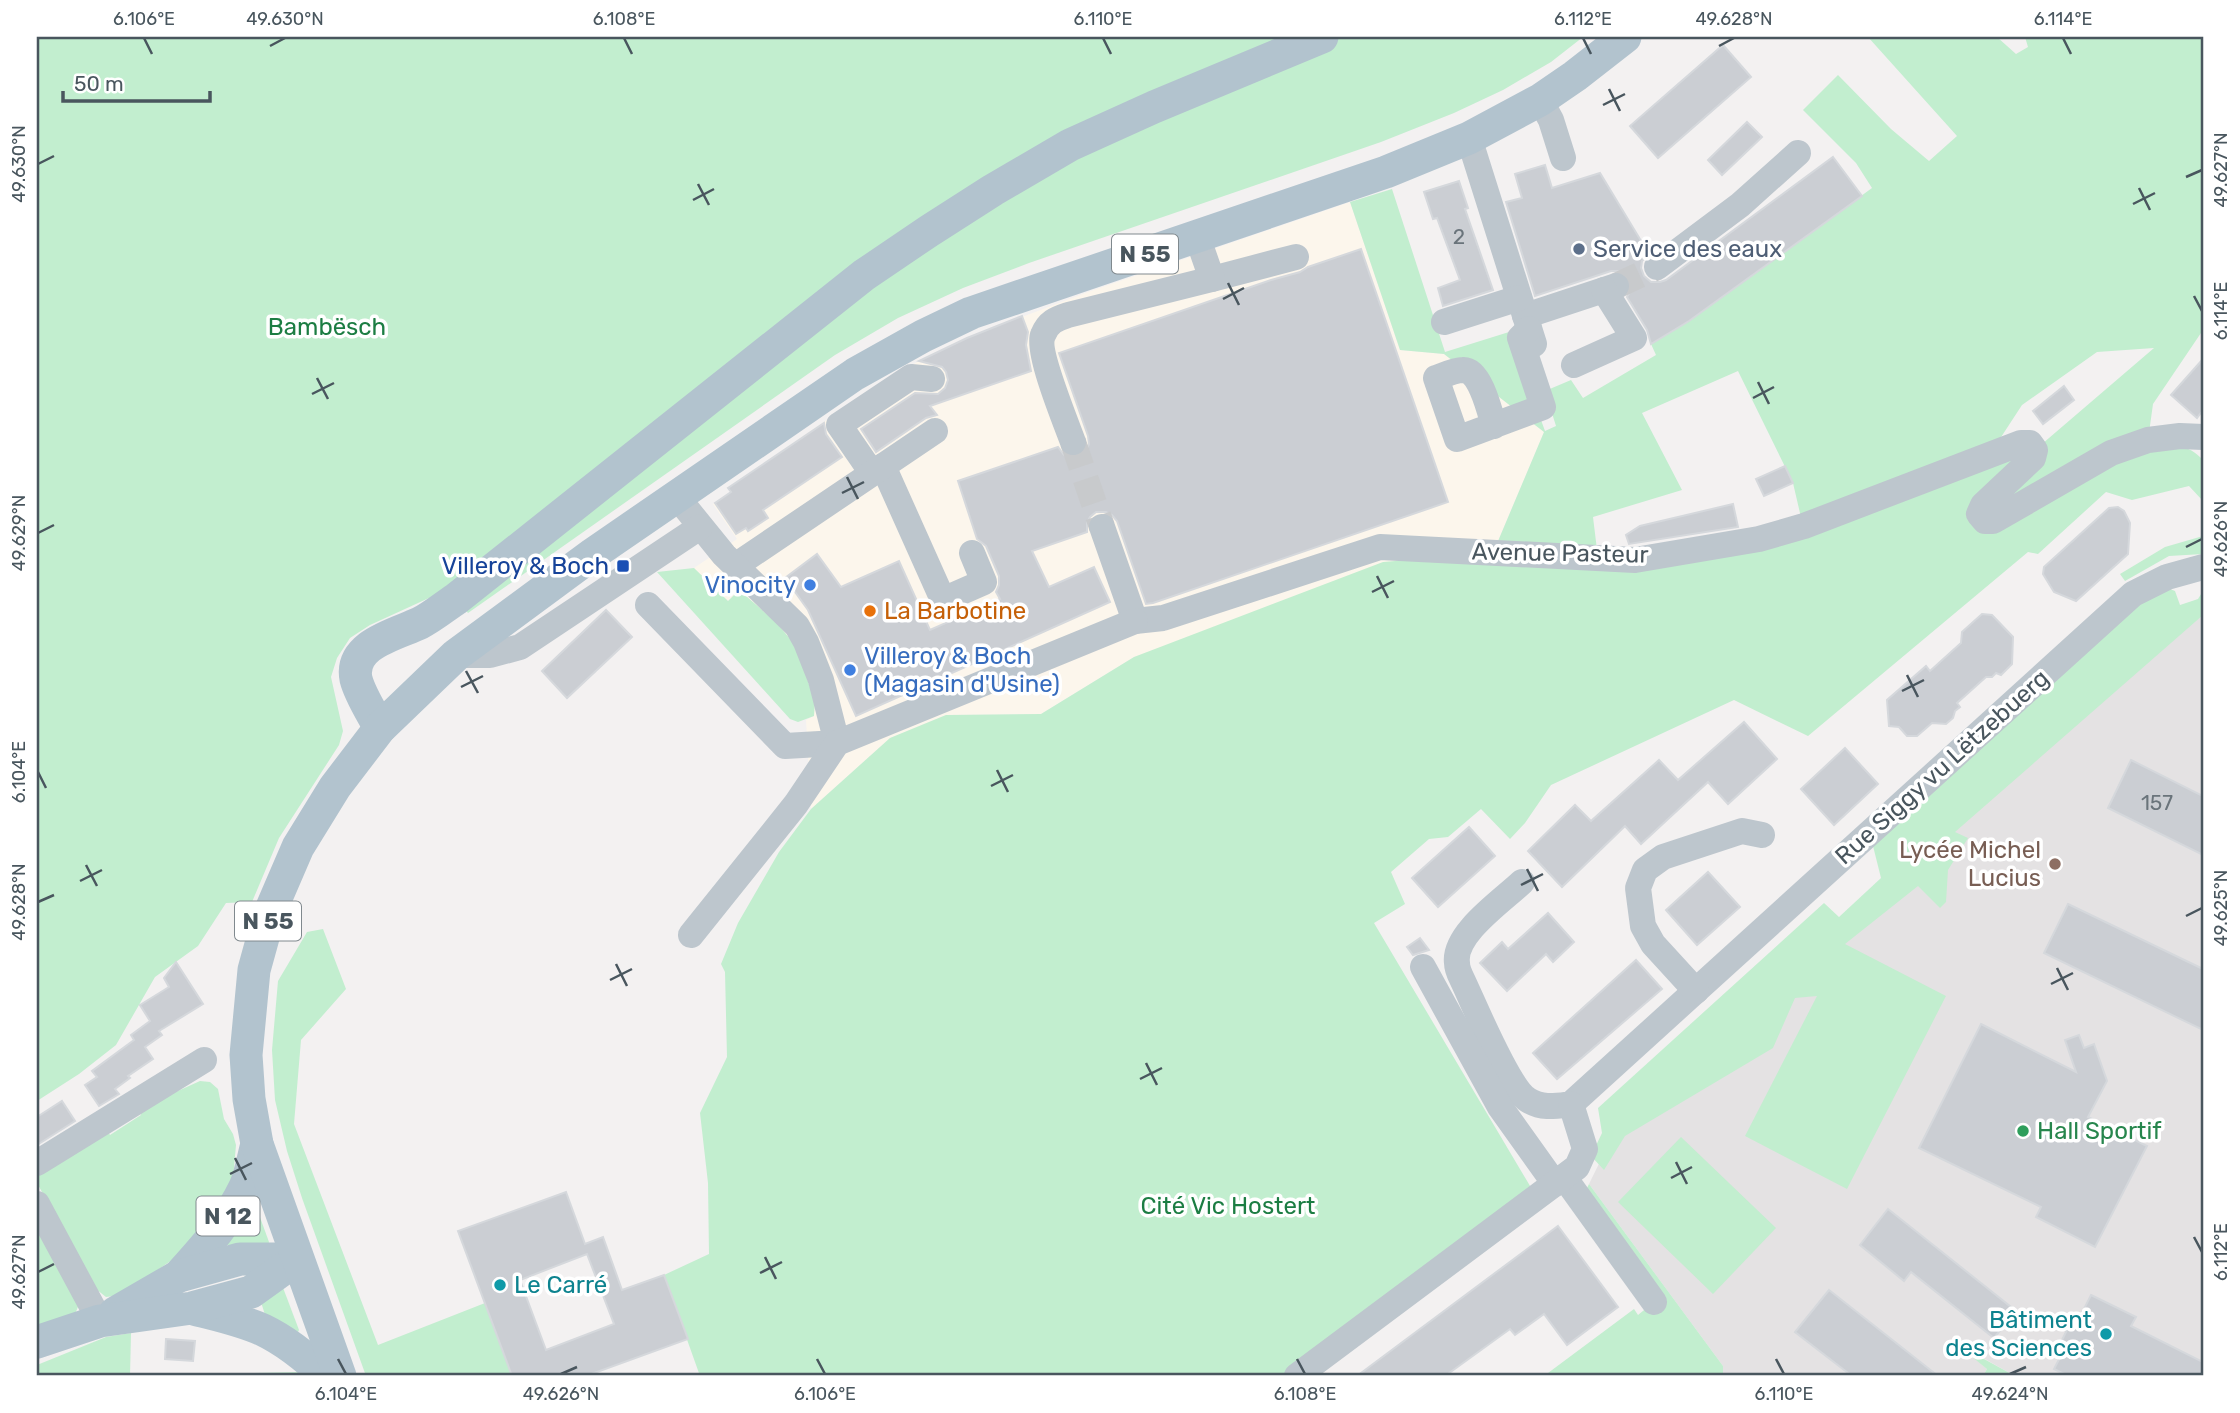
<svg xmlns="http://www.w3.org/2000/svg" width="2240" height="1413" font-family="Rubik,sans-serif">
	<style>
		.commercial { fill: #fcf6ec }
		.education { fill: #e4e2e3 }
		.green { fill: #c2eecf; fill-rule: evenodd }
		.building { fill: #cbced3; stroke: #d5d8dc; stroke-width: 2; fill-rule: evenodd }
		.lines { fill: none; stroke-linecap: round; stroke-linejoin: round }
		.minor-tunnel { stroke: #c8cacc; stroke-width: 26; stroke-dasharray: 26 13; stroke-linecap: butt }
		.minor { stroke: #bdc6cd; stroke-width: 26 }
		.major { stroke: #b2c3ce; stroke-width: 33 }
		.ticks { fill: none; stroke: #49565e; stroke-width: 2.5 }
		.service-dot { fill: #5c6f8a; stroke: #fff; stroke-width: 2.5 }
		.transit-dot { fill: #1a4fb4; stroke: #fff; stroke-width: 2.5 }
		.shop-dot { fill: #3f7fe0; stroke: #fff; stroke-width: 2.5 }
		.food-dot { fill: #e8710a; stroke: #fff; stroke-width: 2.5 }
		.education-dot { fill: #8d6e63; stroke: #fff; stroke-width: 2.5 }
		.leisure-dot { fill: #2e9e5b; stroke: #fff; stroke-width: 2.5 }
		.culture-dot { fill: #0f9aa8; stroke: #fff; stroke-width: 2.5 }
		.labels { text-anchor: middle; dominant-baseline: central; stroke-width: 7; stroke-linejoin: round; paint-order: stroke }
		.number-label { font-size: 21px; fill: #6a747b }
		.shield { fill: #fff; stroke: #80898e; stroke-width: 2 }
		.shield-label { font-size: 23px; font-weight: bold; fill: #49565e }
		.service-label { font-size: 24px; fill: #4e5e75; stroke: #fff; text-anchor: start }
		.park-label { font-size: 24px; fill: #1c7d43; stroke: #fff }
		.street-label { font-size: 24px; fill: #49565e; stroke: #fff }
		.transit-label { font-size: 24px; fill: #164399; stroke: #fff; text-anchor: end }
		.shop-label { font-size: 24px; fill: #366cbe; stroke: #fff; text-anchor: end }
		.food-label { font-size: 24px; fill: #c56008; stroke: #fff; text-anchor: start }
		.education-label { font-size: 24px; fill: #785e54; stroke: #fff; text-anchor: end }
		.leisure-label { font-size: 24px; fill: #27864d; stroke: #fff; text-anchor: start }
		.culture-label { font-size: 24px; fill: #0d838f; stroke: #fff; text-anchor: start }
		.neatline { fill: none; stroke: #49565e; stroke-width: 2.5 }
		.ticks-label { font-size: 18px; text-anchor: middle; fill: #49565e }
	</style>
	<rect width="100%" height="100%" fill="#f3f1f1"/>
	<polygon class="commercial" points="1350,202 1400,350 1444,354 1544,432 1493,553 1134,657 1041,714 946,715 890,738 811,809 806,720 814,716 776,622 739,591 728,601 694,568 737,539 713,504 731,492 728,488 873,388 919,361 967,338 1088,292"/>
	<polygon class="education" points="2203,598 2203,1376 2015,1376 1960,1345 1987,1369 1983,1376 1723,1376 1723,1366 1589,1184 1616,1129"/>
	<g class="green">
		<polygon points="37,37 1583,37 1551,62 1503,90 1454,113 1381,142 1029,263 963,288 898,318 835,355 468,613 456,599 429,598 370,625 350,638 337,658 331,677 343,731 339,745 279,838 252,902 226,903 198,946 155,977 116,1045 79,1074 37,1101"/>
		<path d="M1868,37h129l19,17 12,-7 -3,-10h178v293l-50,74 -5,36c21,3 41,4 55,20v41l-14,-15 -57,14 -26,-8 -68,62 -10,-2 -220,184 -74,-36 -183,85 -26,38 -15,16 -29,-30 -33,28 -19,2 -38,33 14,32 -31,19 159,268 -250,185h-583l-36,-101 45,-21 -1,-71 -8,-70 27,-56 -2,-85 -4,-8 17,-41 41,-71 32,-43 79,-71 56,-23 95,-1 93,-57 249,-95 110,-9 51,-121 -100,-78 -44,-4 -50,-148 42,-13 53,163 64,-20 36,99 11,-5 -11,-35 26,-11 12,18 73,-43 -5,-11 38,-23 183,-133 -16,-25 -53,-53 35,-35 53,54 38,32 28,-25zM2154,348l-119,102 -45,4 32,-49 75,-53zM1738,371l55,112 10,43 -205,32 -5,-41 89,-27 -40,-77z"/>
		<polygon points="2203,536 2203,554 2169,556 2125,581 2120,574 2165,547"/>
		<polygon points="694,568 728,601 739,590 776,622 796,646 815,702 814,716 798,722 790,719 657,572"/>
		<polygon points="2165,587 2175,591 2180,605 2198,599 2203,591 2203,615 1955,832 1968,838 1948,870 1946,902 1940,908 1918,886 1845,944 1946,996 1847,1189 1745,1136 1817,996 1795,998 1773,1048 1625,1136 1604,1170 1591,1156 1602,1133 1598,1108 1824,903 1839,917 1881,878 1872,842 2133,606"/>
		<polygon points="323,929 346,989 301,1040 294,1124 378,1345 485,1303 512,1376 366,1376 302,1198 287,1151 275,1100 272,1050 278,981 307,932"/>
		<polygon points="200,1081 210,1082 218,1089 224,1119 233,1134 236,1145 233,1179 227,1193 178,1256 121,1295 106,1297 96,1289 37,1183 37,1175 106,1128 110,1135 141,1115 138,1109"/>
		<polygon points="1681,1137 1776,1228 1713,1294 1618,1202"/>
		<polygon points="1589,1184 1723,1366 1723,1376 1544,1376 1634,1309 1638,1315 1654,1302 1580,1202"/>
		<polygon points="253,1205 257,1209 269,1242 268,1246 225,1245"/>
		<polygon points="37,1223 80,1302 75,1314 37,1329"/>
		<polygon points="282,1285 299,1330 298,1332 267,1321 260,1299"/>
		<polygon points="131,1333 130,1376 37,1376 37,1365 106,1337"/>
		<polygon points="1955,1343 2015,1376 1983,1376 1987,1369"/>
		<polygon points="303,1372 308,1376 211,1376 211,1374"/>
	</g>
	<g class="building">
		<polygon points="1723,45 1751,77 1658,158 1630,126"/>
		<polygon points="1747,122 1762,137 1722,175 1708,160"/>
		<polygon points="1833,157 1862,196 1689,321 1651,344 1647,330 1627,297 1631,290 1631,280 1626,274 1620,271 1611,271 1535,296 1506,202 1522,198 1515,174 1545,165 1552,188 1600,173 1649,254 1642,261 1641,268 1644,276 1651,282 1660,282 1666,280"/>
		<polygon points="1459,181 1468,208 1465,209 1493,290 1443,306 1438,288 1460,280 1437,218 1433,219 1424,192"/>
		<polygon points="1361,249 1448,502 1153,603 1146,604 1117,521 1112,515 1106,512 1096,512 1090,517 1087,523 1087,532 1032,551 1049,587 1094,567 1110,602 856,716 808,610 785,578 817,554 841,587 899,561 930,630 1000,599 996,592 999,585 999,576 986,546 977,539 958,481 1058,447 1064,455 1071,458 1079,456 1086,451 1089,444 1088,436 1059,353 1271,280 1300,272 1308,267"/>
		<polygon points="1022,316 1028,332 1026,345 1031,371 930,406 937,415 926,418 876,452 861,429 915,393 938,394 945,388 948,380 946,372 942,367 919,361 967,338"/>
		<polygon points="2203,359 2203,410 2197,418 2171,395"/>
		<polygon points="2064,386 2074,400 2043,424 2033,411"/>
		<polygon points="824,423 826,434 842,457 763,510 768,518 748,531 746,528 736,534 715,503 731,492 728,488"/>
		<polygon points="1785,466 1793,483 1764,496 1756,479"/>
		<polygon points="1733,504 1738,527 1629,544 1626,535 1640,526"/>
		<polygon points="2118,507 2124,511 2130,523 2128,554 2076,601 2054,592 2043,574 2044,567 2109,508"/>
		<polygon points="606,610 632,637 567,698 542,671"/>
		<polygon points="1982,614 1992,615 2013,637 2012,664 2001,675 1996,673 1992,677 1986,677 1957,703 1960,707 1955,711 1953,718 1946,724 1932,723 1917,736 1907,736 1899,727 1889,726 1887,700 1926,666 1930,671 1961,643 1962,632"/>
		<polygon points="1744,722 1777,759 1728,804 1708,782 1641,844 1625,826 1562,887 1528,851 1575,805 1591,821 1659,760 1678,780"/>
		<polygon points="1845,748 1878,784 1834,825 1801,789"/>
		<polygon points="2131,760 2203,796 2203,855 2108,808"/>
		<polygon points="1469,827 1495,856 1438,907 1412,878"/>
		<polygon points="1708,872 1740,907 1697,945 1666,910"/>
		<polygon points="2068,904 2203,969 2203,1030 2044,953"/>
		<polygon points="1548,913 1574,942 1553,962 1546,954 1507,991 1480,963 1502,942 1508,949"/>
		<polygon points="1420,938 1429,950 1413,955 1407,947"/>
		<polygon points="1636,960 1662,989 1557,1079 1533,1053"/>
		<polygon points="176,962 203,1004 159,1031 162,1035 145,1047 153,1059 128,1076 130,1078 115,1089 119,1094 99,1106 85,1085 97,1077 92,1071 134,1040 131,1035 150,1021 140,1005 169,987 164,978"/>
		<polygon points="1981,1024 2076,1072 2065,1040 2079,1035 2084,1048 2094,1044 2107,1081 2088,1117 2147,1146 2095,1247 2036,1217 2041,1207 1919,1148"/>
		<polygon points="62,1101 75,1121 37,1145 37,1117"/>
		<path d="M566,1192l19,52 18,-7 19,53 42,-15 24,64 -102,37h-74l-54,-145zM587,1254l27,70 -68,26 -26,-70z"/>
		<polygon points="1888,1209 2016,1311 1994,1338 1911,1272 1904,1281 1860,1245"/>
		<polygon points="1558,1226 1618,1307 1567,1345 1544,1314 1515,1335 1510,1329 1445,1376 1357,1376"/>
		<polygon points="1829,1290 1938,1376 1852,1376 1795,1332"/>
		<polygon points="2091,1295 2136,1317 2131,1326 2203,1362 2203,1376 2068,1376 2054,1369 2067,1344 2061,1342 2072,1320 2077,1323"/>
		<polygon points="166,1339 195,1341 193,1361 165,1359"/>
	</g>
	<g class="lines">
		<g class="minor-tunnel">
			<polyline points="1616,286 1657,267"/>
			<polyline points="1073,442 1102,527"/>
		</g>
		<g class="minor">
			<polyline points="1540,100 1551,120 1563,158"/>
			<polyline points="1469,138 1534,344"/>
			<polyline points="1657,267 1740,205 1798,153"/>
			<polyline points="1212,279 1296,257"/>
			<polyline points="1525,316 1616,286"/>
			<polyline points="1444,322 1519,298"/>
			<polyline points="1574,365 1634,338 1604,290"/>
			<path d="M1494,426c-4,-14 -14,-57 -31,-56 -8,0 -19,5 -27,8l21,61 86,-32 -23,-69 9,-9"/>
			<path d="M1073,442c-7,-19 -37,-92 -30,-107 5,-13 13,-16 25,-20l144,-36 -15,-43"/>
			<polyline points="883,466 943,600 984,582 972,553"/>
			<polyline points="872,473 839,425 911,377 932,379"/>
			<polyline points="1102,527 1135,621 1163,618 1380,547 1635,560 1759,539 1804,526 2021,443 2030,443 2035,450 2033,458 1983,505 1979,514 1985,521 1993,521 2111,453 2148,440 2180,436 2203,437"/>
			<polyline points="735,566 935,431"/>
			<polyline points="648,605 785,746 837,743 821,680 806,642 797,626 724,555 677,497"/>
			<polyline points="456,655 490,655 520,647 700,527"/>
			<path d="M1522,882c-20,19 -69,52 -65,81 0,5 3,12 5,16 12,25 46,109 66,121 14,9 28,6 43,4l562,-510 34,-17 36,-10"/>
			<polyline points="691,935 796,804 837,743 1135,621"/>
			<polyline points="1423,967 1500,1107 1555,1184"/>
			<polyline points="1696,991 1653,944 1643,926 1638,888 1645,870 1663,857 1742,831 1762,835"/>
			<polyline points="37,1163 204,1060"/>
			<polyline points="1564,1177 1654,1302"/>
			<polyline points="37,1204 100,1321"/>
			<polyline points="1297,1376 1577,1167 1585,1149 1571,1104"/>
		</g>
		<g class="major">
			<path d="M380,728c-8,-15 -20,-33 -24,-49 -7,-35 41,-45 64,-56 12,-6 24,-16 36,-24l408,-324 65,-44 64,-41 77,-45 84,-38 168,-70"/>
			<path d="M179,1276c25,-28 50,-55 66,-89 6,-13 8,-29 12,-43"/>
			<path d="M194,1309c23,6 47,11 69,21 23,11 45,29 63,46"/>
			<polyline points="115,1313 179,1276 240,1259 297,1259"/>
			<polyline points="37,1342 100,1321 192,1308 251,1292 297,1259"/>
			<polyline points="340,1376 257,1144 249,1099 246,1055 254,970 270,912 298,847 335,787 380,728 456,655 593,554 855,374 923,336 971,313 1386,172 1469,138 1540,100 1575,76 1625,37"/>
		</g>
	</g>
	<path class="ticks" d="M144,38l8,16M624,38l8,16M1103,38l8,16M1583,38l8,16M2063,38l8,16M270,46l15,-8M1719,46l15,-8M1609,89l11,22M1603,105l22,-11M38,164l16,-8M2186,177l16,-7M698,184l11,21M2139,188l11,22M693,200l21,-11M2133,204l22,-11M1228,283l11,22M2194,296l8,15M1223,299l21,-11M317,378l11,21M1758,382l11,22M312,394l22,-11M1753,398l21,-11M847,477l11,22M842,493l22,-11M38,533l16,-8M2186,547l16,-8M1377,576l11,22M1372,592l22,-11M466,671l12,22M1907,675l11,22M461,687l22,-11M1902,691l22,-11M997,770l11,22M38,772l8,16M991,786l22,-11M86,865l11,21M1527,869l11,22M80,881l22,-11M1521,885l22,-11M38,902l16,-7M2186,916l16,-8M616,964l11,22M2057,968l11,22M610,980l22,-11M2051,984l22,-11M1146,1063l11,22M1140,1079l22,-11M235,1158l11,22M1676,1162l11,22M230,1174l22,-11M1671,1178l21,-11M2194,1237l8,15M765,1257l11,22M38,1272l16,-8M760,1273l22,-11M338,1359l8,15M817,1359l8,15M1297,1359l8,15M1776,1359l8,15M561,1374l16,-7M2010,1374l16,-7"/>
	<circle class="service-dot" cx="1579" cy="249" r="7"/>
	<rect class="transit-dot" x="616" y="559" width="14" height="14" rx="3.5"/>
	<g class="shop-dot">
		<circle cx="810" cy="585" r="7"/>
		<circle cx="850" cy="670" r="7"/>
	</g>
	<circle class="food-dot" cx="870" cy="611" r="7"/>
	<circle class="education-dot" cx="2055" cy="864" r="7"/>
	<circle class="leisure-dot" cx="2023" cy="1131" r="7"/>
	<g class="culture-dot">
		<circle cx="500" cy="1285" r="7"/>
		<circle cx="2106" cy="1334" r="7"/>
	</g>
	<g class="labels">
		<g class="number-label">
			<text x="1459" y="236">2</text>
			<text x="2157" y="802">157</text>
		</g>
		<g class="shield">
			<rect x="1112" y="234.5" width="66" height="39" rx="5"/>
			<rect x="235" y="901.5" width="66" height="39" rx="5"/>
			<rect x="196.5" y="1196.5" width="63" height="39" rx="5"/>
		</g>
		<g class="shield-label">
			<text x="1145" y="254">N 55</text>
			<text x="268" y="921">N 55</text>
			<text x="228" y="1216">N 12</text>
		</g>
		<g class="service-label">
			<text x="1593" y="249">Service des eaux</text>
		</g>
		<g class="park-label">
			<text x="327" y="327">Bambësch</text>
			<text x="1228" y="1206">Cité Vic Hostert</text>
		</g>
		<g class="street-label">
			<text transform="translate(1560 553) rotate(1)">Avenue Pasteur</text>
			<text transform="translate(1942 767) rotate(-42)">Rue Siggy vu Lëtzebuerg</text>
		</g>
		<g class="transit-label">
			<text x="609" y="566">Villeroy &amp; Boch</text>
		</g>
		<g class="shop-label">
			<text x="796" y="585">Vinocity</text>
			<text x="864" y="656" text-anchor="start">Villeroy &amp; Boch<tspan x="864" dy="28">(Magasin d'Usine)</tspan></text>
		</g>
		<g class="food-label">
			<text x="884" y="611">La Barbotine</text>
		</g>
		<g class="education-label">
			<text x="2041" y="850">Lycée Michel<tspan x="2041" dy="28">Lucius</tspan></text>
		</g>
		<g class="leisure-label">
			<text x="2037" y="1131">Hall Sportif</text>
		</g>
		<g class="culture-label">
			<text x="514" y="1285">Le Carré</text>
			<text x="2092" y="1320" text-anchor="end">Bâtiment<tspan x="2092" dy="28">des Sciences</tspan></text>
		</g>
	</g>
	<rect width="2240" height="1413" fill="none" stroke="#ffffff" stroke-width="77"/>
	<path d="M63 91v10h147v-10" fill="none" stroke="#49565e" stroke-width="3.5"/>
	<text x="74" y="91" font-size="21" fill="#49565e" stroke="#ffffff" stroke-width="5" paint-order="stroke">50 m</text>
	<rect x="38" y="38" width="2164" height="1336" class="neatline"/>
	<g class="ticks-label">
		<text x="144" y="25">6.106°E</text>
		<text x="285" y="25">49.630°N</text>
		<text x="624" y="25">6.108°E</text>
		<text x="1103" y="25">6.110°E</text>
		<text x="1583" y="25">6.112°E</text>
		<text x="1734" y="25">49.628°N</text>
		<text x="2063" y="25">6.114°E</text>
		<text transform="translate(19 164) rotate(-90)" y="6">49.630°N</text>
		<text transform="translate(2221 170) rotate(-90)" y="6">49.627°N</text>
		<text transform="translate(2221 311) rotate(-90)" y="6">6.114°E</text>
		<text transform="translate(19 533) rotate(-90)" y="6">49.629°N</text>
		<text transform="translate(2221 539) rotate(-90)" y="6">49.626°N</text>
		<text transform="translate(19 772) rotate(-90)" y="6">6.104°E</text>
		<text transform="translate(19 902) rotate(-90)" y="6">49.628°N</text>
		<text transform="translate(2221 908) rotate(-90)" y="6">49.625°N</text>
		<text transform="translate(2221 1252) rotate(-90)" y="6">6.112°E</text>
		<text transform="translate(19 1272) rotate(-90)" y="6">49.627°N</text>
		<text x="346" y="1400">6.104°E</text>
		<text x="561" y="1400">49.626°N</text>
		<text x="825" y="1400">6.106°E</text>
		<text x="1305" y="1400">6.108°E</text>
		<text x="1784" y="1400">6.110°E</text>
		<text x="2010" y="1400">49.624°N</text>
	</g>
</svg>
